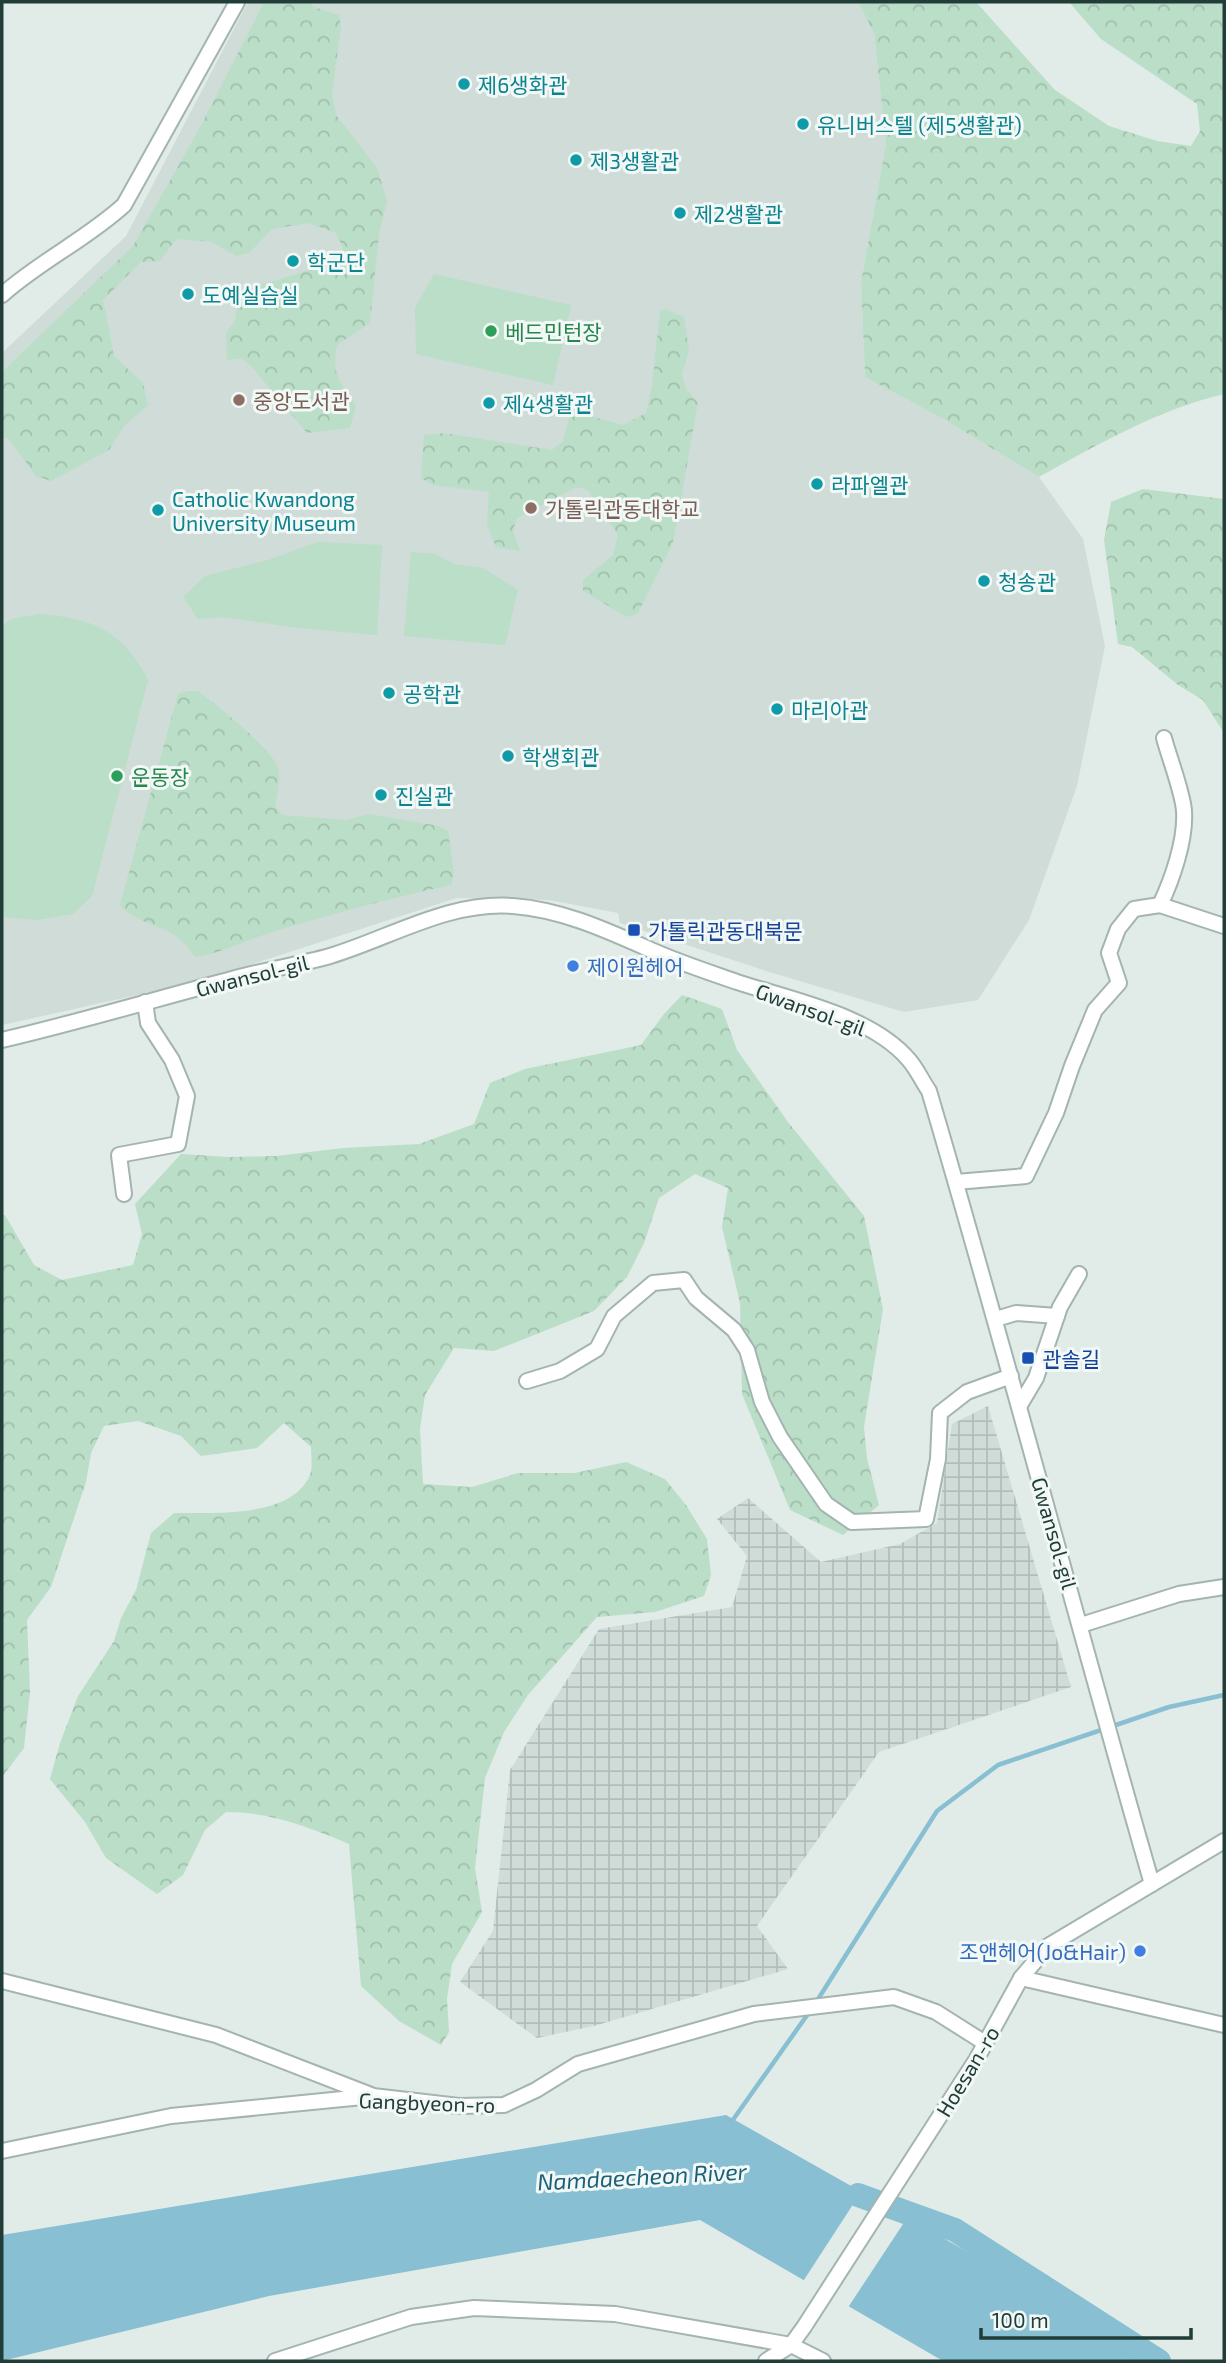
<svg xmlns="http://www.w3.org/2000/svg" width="1226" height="2363" font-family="'Exo 2','Noto Sans KR',sans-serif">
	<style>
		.built { fill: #cfdcd7 }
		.industrial { fill: url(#industrial-grid) }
		.grass { fill: #badec7 }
		.forest { fill: url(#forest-crowns) }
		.water { fill: #88bfd2 }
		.pier { fill: #e1ece8 }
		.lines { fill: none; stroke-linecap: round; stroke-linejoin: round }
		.stream { stroke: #88bfd2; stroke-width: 4.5 }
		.river { stroke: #88bfd2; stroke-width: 24 }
		.minor-casing { stroke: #a4b4b0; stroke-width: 18 }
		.minor { stroke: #fff; stroke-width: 14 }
		.culture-dot { fill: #0f9aa8; stroke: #f2f8f6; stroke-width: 2.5 }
		.leisure-dot { fill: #2e9e5b; stroke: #f2f8f6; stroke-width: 2.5 }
		.education-dot { fill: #8d6e63; stroke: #f2f8f6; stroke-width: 2.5 }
		.transit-dot { fill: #1a4fb4; stroke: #f2f8f6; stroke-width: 2.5 }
		.shop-dot { fill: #3f7fe0; stroke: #f2f8f6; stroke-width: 2.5 }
		.labels { text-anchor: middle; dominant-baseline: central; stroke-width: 6; stroke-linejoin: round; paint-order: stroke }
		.culture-label { font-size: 21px; fill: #0d838f; stroke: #f2f8f6; text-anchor: start }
		.leisure-label { font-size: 21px; fill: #27864d; stroke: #f2f8f6; text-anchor: start }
		.education-label { font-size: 21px; fill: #785e54; stroke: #f2f8f6; text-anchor: start }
		.transit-label { font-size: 21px; fill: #164399; stroke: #f2f8f6; text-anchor: start }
		.shop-label { font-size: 21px; fill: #366cbe; stroke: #f2f8f6; text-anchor: start }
		.street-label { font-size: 21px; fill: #213d38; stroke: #f2f8f6 }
		.water-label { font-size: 23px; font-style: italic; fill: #1a607a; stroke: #f2f8f6 }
	</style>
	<defs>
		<pattern id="industrial-grid" width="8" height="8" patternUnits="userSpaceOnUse" patternTransform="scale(1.75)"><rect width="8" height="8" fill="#cfdcd7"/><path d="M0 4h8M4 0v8" fill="none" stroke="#b1beb9"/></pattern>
		<pattern id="forest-crowns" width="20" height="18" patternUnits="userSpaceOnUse" patternTransform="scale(1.75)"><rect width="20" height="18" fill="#badec7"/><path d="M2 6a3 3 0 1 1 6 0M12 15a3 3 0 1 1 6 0" fill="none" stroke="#a0bfac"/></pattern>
	</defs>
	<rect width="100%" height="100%" fill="#e1ece8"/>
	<polygon class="built" points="248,2 858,2 874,33 886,144 861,282 865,377 947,421 1039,477 1083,539 1105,646 1077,786 1029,920 978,1000 904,1012 766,971 620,923 618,913 549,900 457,898 200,981 2,1025 2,353 126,236"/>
	<polygon class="industrial" points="988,1406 1071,1687 879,1752 757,1926 788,1969 594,2026 537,2038 460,1982 493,1931 510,1770 599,1629 732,1607 747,1556 717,1519 748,1498 821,1562 900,1544 937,1523 952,1424"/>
	<g class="grass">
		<polygon points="434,274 571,305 553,385 416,354 415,308"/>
		<polygon points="318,542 382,545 377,635 299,628 223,617 198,619 183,597 205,576 268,560"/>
		<polygon points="411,552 435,554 454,564 483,568 518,590 505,645 404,636"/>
		<path d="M39,614c54,4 84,17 109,66l-56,216 -19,18 -35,6 -36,-3v-291l9,-7z"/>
	</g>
	<g class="forest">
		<path d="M264,2h44l6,5 25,8 2,11 -9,68 4,21 41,53 10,33 -8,33 -9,89 -33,22c-6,30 3,36 19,60l-6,23 -43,5 -56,-67 -10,-8 -14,2 -1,-27 9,-12 4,-29 99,-31 5,-13 -7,-15 -27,-10 -37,6 -23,24 -13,3 -24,-14 -36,-3 -16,22 -19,1 -38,38 11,56 29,27 5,22 -24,21 -15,24 -58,31 -15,-5 -28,-38h-6v-66l131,-126 64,-113z"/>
		<path d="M858,2h118l79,88 54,36 48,15 34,5 9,-15 -3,-27 -96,-65 -32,-37h155v392c-67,16 -125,50 -185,83l-92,-56 -82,-44 -4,-95 25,-138 -12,-111z"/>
		<polygon points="665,309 684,317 689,350 682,374 686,389 698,403 673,543 638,613 627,617 583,591 583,580 613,555 618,535 588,490 577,487 517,518 513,531 520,551 496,547 487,525 489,492 433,485 421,478 424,435 444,433 552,450 563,441 569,418 583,414 623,425 646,413 652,386 660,311"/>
		<polygon points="1143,489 1224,499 1224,733 1203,700 1178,685 1132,647 1118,644 1104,540 1111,502"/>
		<path d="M188,691h10c17,13 80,62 81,81 1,11 -2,23 -4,34l7,9 65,5 22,-6 70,12 9,5 6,42 -3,12c-60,13 -120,29 -179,47 -26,8 -50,21 -77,25 -20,-35 -54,-28 -75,-52l58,-211z"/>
		<path d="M682,995l40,14 15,41 51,72 76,94 19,93 -19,118 3,31 12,47 -36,30 -53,-25 -48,-116 -2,-91 -18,-76 6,-39 -33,-14 -36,24 -15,45 -17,34 -33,34 -100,40 -40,-3 -29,47 -5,34 3,55 49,3 46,-14h57l51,-11 39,17 21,26 21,34 4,36 -7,21 -49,16 -58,5 -69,78 -24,37 -19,46 -10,90 7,44 -30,52 -5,35 2,33 -8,13 -42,-24 -38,-35 -12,-142c-40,-17 -79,-32 -123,-32l-21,18 -22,45 -26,19 -51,-36 -21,-36 -35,-43 10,-36 18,-47 36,-55 7,-23 15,-28 15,-57 23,-20c40,-1 117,6 136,-38 3,-7 1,-20 1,-28l-27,-24 -27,25 -56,8 -20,-20 -43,-15 -34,5 -13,27 -5,29 -35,105 -24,33 3,72 -6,56 -22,29v-562h3l29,50 28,15 71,-15 9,-31 -7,-30 46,-50 47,3 48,-1 67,-8 76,-4 55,-20 16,-41 35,-14 116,-24 23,-31z"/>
	</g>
	<polygon class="water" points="726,2115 1160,2361 943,2361 700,2220 269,2296 2,2361 2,2235"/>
	<polygon class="pier" points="863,2189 909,2215 847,2309 802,2283"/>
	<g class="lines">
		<g class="stream">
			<polyline points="815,2004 937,1811 998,1765 1169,1707 1224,1695"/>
			<polyline points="730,2124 810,2011"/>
		</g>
		<polyline class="river" points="858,2195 955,2230 1159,2361"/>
		<defs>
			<g id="minor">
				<path d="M2,295c38,-34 85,-56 122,-90l113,-203"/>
				<polyline points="1160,905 1224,926"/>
				<path d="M2,1040c77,-18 154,-41 230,-61 32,-9 66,-14 98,-23 60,-18 118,-55 183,-50 52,4 97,26 145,47 26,11 53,20 79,29 54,18 134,33 172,78 8,9 13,21 20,31 78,264 147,529 223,793"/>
				<path d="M956,1182l70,-6 30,-63 16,-47 23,-56 24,-27 -10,-30 9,-24 16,-20 26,-4c12,-25 26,-65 24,-94 -1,-18 -15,-54 -20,-73"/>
				<polyline points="124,1194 119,1155 178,1144 187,1096 172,1060 148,1023 145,1002"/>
				<polyline points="996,1319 1016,1313 1057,1316"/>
				<polyline points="527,1381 560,1371 597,1349 614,1316 653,1283 684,1280 696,1298 734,1330 747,1350 762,1402 780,1437 826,1504 852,1522 926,1519 938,1459 940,1413 967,1392 1011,1376"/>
				<polyline points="1020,1405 1036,1378 1060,1307 1079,1274"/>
				<polyline points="1081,1625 1179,1594 1224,1587"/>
				<polyline points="1021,1978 1224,2025"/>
				<polyline points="2,1981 216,2035 371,2095"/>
				<polyline points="2,2151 171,2116 373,2096 459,2106 504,2105 536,2090 578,2064 754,2014 894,1997 936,2012 985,2043"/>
				<polyline points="275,2361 411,2317 474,2308 615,2314 791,2345 823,2361"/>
				<polyline points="766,2361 791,2345 804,2327 976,2060 1021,1978 1048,1946 1224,1841"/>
			</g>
		</defs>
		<use href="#minor" class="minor-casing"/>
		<use href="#minor" class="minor"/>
	</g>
	<g class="culture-dot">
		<circle cx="464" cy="84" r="7"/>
		<circle cx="803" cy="124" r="7"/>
		<circle cx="576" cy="160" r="7"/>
		<circle cx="680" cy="213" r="7"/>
		<circle cx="293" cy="261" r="7"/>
		<circle cx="188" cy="294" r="7"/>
		<circle cx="489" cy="403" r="7"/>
		<circle cx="817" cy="484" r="7"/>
		<circle cx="158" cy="510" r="7"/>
		<circle cx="984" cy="581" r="7"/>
		<circle cx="389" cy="693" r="7"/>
		<circle cx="777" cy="709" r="7"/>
		<circle cx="508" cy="756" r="7"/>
		<circle cx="381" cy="795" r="7"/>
	</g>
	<g class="leisure-dot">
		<circle cx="491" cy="331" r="7"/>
		<circle cx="117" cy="776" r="7"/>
	</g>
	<g class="education-dot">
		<circle cx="239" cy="400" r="7"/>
		<circle cx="531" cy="508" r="7"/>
	</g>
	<g class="transit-dot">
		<rect x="627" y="923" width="14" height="14" rx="3.5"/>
		<rect x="1021" y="1351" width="14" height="14" rx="3.5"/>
	</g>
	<g class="shop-dot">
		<circle cx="573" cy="966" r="7"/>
		<circle cx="1140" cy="1951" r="7"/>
	</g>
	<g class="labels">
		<g class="culture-label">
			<text x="478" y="84">제6생화관</text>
			<text x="817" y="124">유니버스텔 (제5생활관)</text>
			<text x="590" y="160">제3생활관</text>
			<text x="694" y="213">제2생활관</text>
			<text x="307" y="261">학군단</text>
			<text x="202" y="294">도예실습실</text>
			<text x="503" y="403">제4생활관</text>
			<text x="831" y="484">라파엘관</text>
			<text x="172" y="498">Catholic Kwandong<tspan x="172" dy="24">University Museum</tspan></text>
			<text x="998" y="581">청송관</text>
			<text x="403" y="693">공학관</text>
			<text x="791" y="709">마리아관</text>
			<text x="522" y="756">학생회관</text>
			<text x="395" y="795">진실관</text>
		</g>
		<g class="leisure-label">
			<text x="505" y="331">베드민턴장</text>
			<text x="131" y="776">운동장</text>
		</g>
		<g class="education-label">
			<text x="253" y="400">중앙도서관</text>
			<text x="545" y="508">가톨릭관동대학교</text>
		</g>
		<g class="transit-label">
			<text x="648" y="930">가톨릭관동대북문</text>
			<text x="1042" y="1358">관솔길</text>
		</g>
		<g class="shop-label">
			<text x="587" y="966">제이원헤어</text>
			<text x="1126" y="1951" text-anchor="end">조앤헤어(Jo&amp;Hair)</text>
		</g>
		<g class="street-label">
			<text transform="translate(252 975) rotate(-14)">Gwansol-gil</text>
			<text transform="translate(811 1009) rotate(20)">Gwansol-gil</text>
			<text transform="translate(1055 1533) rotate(74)">Gwansol-gil</text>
			<text transform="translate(967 2071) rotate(-59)">Hoesan-ro</text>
			<text transform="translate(427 2102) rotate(2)">Gangbyeon-ro</text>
		</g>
		<g class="water-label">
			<text transform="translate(642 2176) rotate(-3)">Namdaecheon River</text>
		</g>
	</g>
	<rect width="1226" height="2363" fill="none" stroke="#213d38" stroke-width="7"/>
	<path d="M981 2328v10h210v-10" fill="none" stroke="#213d38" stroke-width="3.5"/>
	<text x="992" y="2328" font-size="21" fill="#213d38" stroke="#f2f8f6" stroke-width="5" paint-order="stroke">100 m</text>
</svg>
